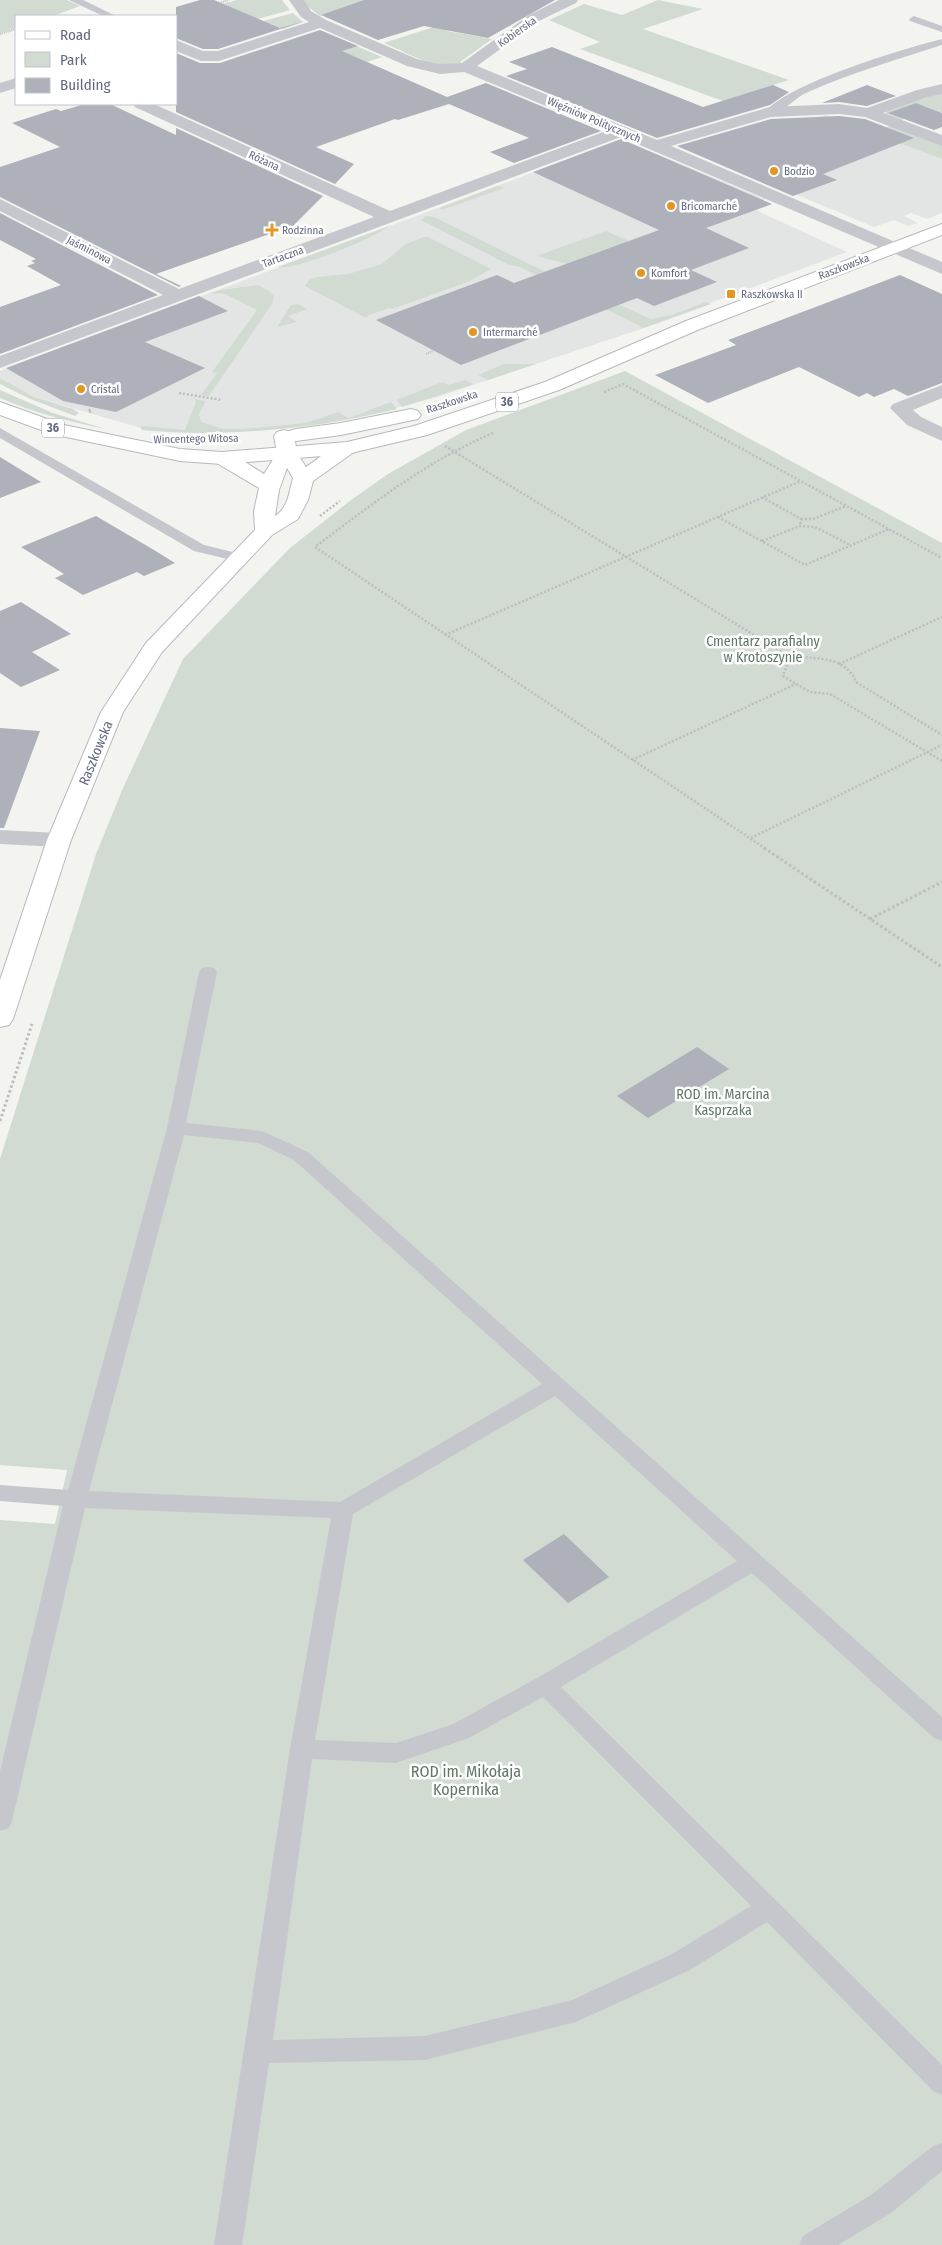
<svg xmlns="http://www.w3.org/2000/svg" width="942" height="2245" font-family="'Fira Sans Condensed',sans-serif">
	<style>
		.built { fill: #e3e5e4 }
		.green { fill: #d1dbd2 }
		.building { fill: #aeb0ba }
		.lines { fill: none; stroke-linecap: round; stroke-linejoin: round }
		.secondary-casing { stroke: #b8b9c0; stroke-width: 2 }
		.primary-casing { stroke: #b6b8bd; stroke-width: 2 }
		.path-far2 { stroke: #bdbdc0; stroke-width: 2; stroke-dasharray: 1 1; stroke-linecap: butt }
		.path-far1 { stroke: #bdbdc0; stroke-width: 2.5; stroke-dasharray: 2 2; stroke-linecap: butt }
		.path { stroke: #bdbdc0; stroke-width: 3; stroke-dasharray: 2.5 2.5; stroke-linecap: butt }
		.lane { fill: #c6c7cc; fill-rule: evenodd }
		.street { fill: #c6c7cc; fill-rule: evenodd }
		.secondary { fill: #fff; fill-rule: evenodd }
		.primary { fill: #fff; fill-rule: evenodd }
		.poi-dot { fill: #e29722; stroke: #fff; stroke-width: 2 }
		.labels { text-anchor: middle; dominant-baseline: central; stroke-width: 5; stroke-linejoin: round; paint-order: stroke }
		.far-street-label { font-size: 11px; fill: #636881; stroke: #fff }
		.far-poi-label { font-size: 11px; fill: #636881; stroke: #fff; text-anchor: start }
		.shield { fill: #fff; stroke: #9295a7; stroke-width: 1 }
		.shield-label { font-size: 12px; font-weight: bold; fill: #636881 }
		.park-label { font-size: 14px; fill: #627866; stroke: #fff }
		.street-label { font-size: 14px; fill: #636881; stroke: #fff }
		.near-park-label { font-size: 16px; fill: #627866; stroke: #fff }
	</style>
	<rect width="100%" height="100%" fill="#f3f4f0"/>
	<g class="built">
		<polygon points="826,115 942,159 942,213 927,219 911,213 904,216 918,223 908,226 894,220 874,227 795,194 710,152"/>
		<polygon points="615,142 630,143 766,199 747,206 847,252 644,328 437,397 374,414 322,424 223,432 142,430 141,428 34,397 0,378 0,371"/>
	</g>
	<g class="green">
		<polygon points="0,0 67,0 80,6 53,16 16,16 16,28 0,33"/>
		<polygon points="237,0 282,0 290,10 258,19 222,4"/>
		<polygon points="304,0 364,0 320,16 305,4"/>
		<polygon points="658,0 703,9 643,29 789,80 723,101 580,49 600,42 549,20 584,4 622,15"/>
		<polygon points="293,13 303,22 283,29 263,21"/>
		<path d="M449,22l-2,9 45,8 -32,23 2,1c-30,6 -50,-8 -78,-20z"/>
		<polygon points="342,40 382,57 367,62 327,45"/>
		<polygon points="942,92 942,113 924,106 912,116 896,122 884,115 887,110"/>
		<polygon points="892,125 942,144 942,159 872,133"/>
		<polygon points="497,186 505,188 441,210 440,208"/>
		<polygon points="426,216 434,217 527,263 651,319 672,315 706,302 711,304 644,328 520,267 509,265 421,220"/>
		<path d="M389,226c-15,13 -93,44 -111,41z"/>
		<polygon points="606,231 654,252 613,256 601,251 567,264 537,256"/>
		<polygon points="424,237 428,237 491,269 468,282 392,309 389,308 369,315 366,318 305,286 309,280 317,277 348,274 382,264 406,244"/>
		<polygon points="258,285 269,291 274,296 272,304 209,396 201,395 217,373 212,372 257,310 225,294 210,293 221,290"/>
		<polygon points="298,304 307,309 288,316 297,322 277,327 291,305"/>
		<polygon points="504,364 536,364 488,380 478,375"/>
		<polygon points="625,371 942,543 942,2245 0,2245 0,1520 55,1524 67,1470 0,1465 0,1159 96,854 123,788 183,659 290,548 351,500 388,474 466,430"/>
		<polygon points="0,378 34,397 73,409 79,413 75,416 30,399 0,384"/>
		<polygon points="465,380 474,384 402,407 397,400 442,382 449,385"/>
		<path d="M0,390l53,23 53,16c-36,-7 -72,-16 -106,-31z"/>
		<path d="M194,399l12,2 -7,13 2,8 22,7h19l64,-6 32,-11 11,6 42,-16 6,7c-83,20 -170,29 -255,21l-2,-4 45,4 11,-28z"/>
	</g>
	<g class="building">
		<polygon points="200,0 214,0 280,28 305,21 218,49 203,49 176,38 176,7"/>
		<polygon points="364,0 555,0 488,38 424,26 378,40 321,15"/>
		<polygon points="320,30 358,46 342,51 447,97 486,83 601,131 514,163 490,152 529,138 449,104 398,120 395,119 316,147 354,164 335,184 176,112 176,53 200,63 220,63"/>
		<polygon points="552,47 703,107 773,85 789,92 770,105 657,138 506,76 527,69 509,62"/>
		<polygon points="867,85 896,96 867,106 839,102 822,103"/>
		<polygon points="916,103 942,113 942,127 934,130 888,113"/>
		<polygon points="85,104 110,104 176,135 176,128 323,196 286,233 281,230 258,238 156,274 181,286 179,287 0,197 0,167 60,147 12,123 56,109 61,111"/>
		<polygon points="839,116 865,119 914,138 823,174 837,180 793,196 677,146 771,119"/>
		<polygon points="621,139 772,204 706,228 749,248 691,270 717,282 654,306 637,298 461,365 376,320 497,275 514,283 659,230 533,172"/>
		<polygon points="0,213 158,295 0,354 0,307 61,285 27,266 35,263 31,261 36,259 0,240"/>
		<polygon points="900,275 942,294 942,383 908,396 894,389 874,397 867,393 859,397 799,367 708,403 655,375 736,345 728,340"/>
		<polygon points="199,296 228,311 145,342 205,368 116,412 63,401 6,368"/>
		<polygon points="0,457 41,482 0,498"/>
		<polygon points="96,516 154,550 175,563 144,576 137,572 83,595 55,578 64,574 21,547"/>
		<polygon points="21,602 71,634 32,652 60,670 21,687 0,673 0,611"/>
		<polygon points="0,728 40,731 4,828 0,828"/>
		<polygon points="697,1047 729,1069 648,1118 617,1096"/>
		<polygon points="564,1534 609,1577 568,1603 523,1560"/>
	</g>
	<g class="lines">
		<defs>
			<path id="secondary" d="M284,430l7,2 3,4 3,17 9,14c14,-9 31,-27 48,-23l3,4 -3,4 -41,29 -5,19 -10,19 -26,16 -110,117 -39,60 -52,128 -58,179 -4,6 -9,2v-47l47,-140 54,-128 45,-69 109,-113 -1,-19 5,-23 -44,-26 -3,-4 3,-4c17,-4 35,12 49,20l13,-21 -3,-17 3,-4zM287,468l6,10c-4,15 -5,30 -18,38l4,-26z"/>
			<g id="primary">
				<polygon points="942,224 942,235 700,329 559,390 427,435 347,454 222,464 180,461 52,434 0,415 0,402 64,425 180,449 222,452 347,442 414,426 545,382 686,321"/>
				<polygon points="411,409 418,411 421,415 418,419 341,435 296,441 289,439 286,435 289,431 296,429 341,423"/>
			</g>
		</defs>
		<use href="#secondary" class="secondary-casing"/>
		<use href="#primary" class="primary-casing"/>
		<g class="path-far2">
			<polyline points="219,3 229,0"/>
			<polyline points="0,34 16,29"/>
			<polyline points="426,354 433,351"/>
		</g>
		<g class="path-far1">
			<polyline points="604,392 623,384 942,558"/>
			<polyline points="179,393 222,400"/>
			<polyline points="91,412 88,411 92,408"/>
			<path d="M493,433c-66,28 -121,71 -178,114l451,302"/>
			<path d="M445,446l345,211c24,1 56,-1 66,25l86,53"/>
			<polyline points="762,497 801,519 800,526"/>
			<polyline points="320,516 340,501"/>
			<polyline points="718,517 805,565 889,529"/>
			<polyline points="801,519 813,519 846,506"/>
			<polyline points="762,541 800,526 815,527 850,545"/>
			<polyline points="445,635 801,481"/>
			<polyline points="790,657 783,676 810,692 830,694 942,761"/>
			<polyline points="839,664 942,617"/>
			<polyline points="632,760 796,684"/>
			<polyline points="751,838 942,745"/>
		</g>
		<g class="path">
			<polyline points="764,848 942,967"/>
			<polyline points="870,919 942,882"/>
			<polyline points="0,1121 32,1024"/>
		</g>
		<g class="lane">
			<polygon points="69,0 83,0 116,16 103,16"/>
			<polygon points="914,16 942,26 942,32 910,21 909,19"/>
			<path d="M942,39v6c-46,15 -92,28 -136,48 -12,5 -27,25 -40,21l-1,-2c24,-29 137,-63 177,-73z"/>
			<polygon points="0,428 204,545 245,555 247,558 240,562 194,551 0,438"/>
			<path d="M208,967l6,1 3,4 -31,151 76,8 46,21 634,565v24l-8,-3 -182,-165 -191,114 381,378v30l-9,-4 -166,-169 -77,48 -114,52 -151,38 -156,3 -27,182h-28l76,-496 41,-231 -246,-10 -73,313 -3,7 -9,3v-60l63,-265 -63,-5v-16l68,5 99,-362 32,-156 3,-4zM184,1135l74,8 36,17 248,224 -202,118 -251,-11zM555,1396l182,165 -200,117 -84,46 -57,19 -81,-3 38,-226zM543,1697l208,209 -79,48 -100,46 -147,36 -152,4 39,-281 84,4 73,-25z"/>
			<polygon points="942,2143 942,2171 891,2213 838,2245 799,2245 803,2236 871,2195 933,2146"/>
		</g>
		<g class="street">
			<polygon points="289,0 304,0 311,11 326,20 417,59 440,64 462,63 529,15 559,0 578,0 576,3 539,21 477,66 657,140 770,107 839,104 867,108 917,90 942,84 942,94 927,97 883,113 942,135 942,146 865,117 839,114 771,117 671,146 942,262 942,274 621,137 0,368 0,356 163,295 0,211 0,199 179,289 374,217 135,107 133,104 154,104 390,211 606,131 464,72 440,74 407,66 320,28 219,61 201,61 176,51 176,40 203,51 218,51 309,22 301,17"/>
			<polygon points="16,78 16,88 0,93 0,83"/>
			<polygon points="942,385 942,398 913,410 921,417 942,427 942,441 907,425 890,408 893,404"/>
			<polygon points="0,830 59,833 68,835 71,840 68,845 59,847 0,844"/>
		</g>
		<use href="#secondary" class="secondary"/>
		<use href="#primary" class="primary"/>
	</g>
	<g class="poi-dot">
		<circle cx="774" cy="171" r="5"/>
		<circle cx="671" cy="206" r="5"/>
		<path d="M269.5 222.5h5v5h5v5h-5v5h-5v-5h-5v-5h5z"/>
		<circle cx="641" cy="273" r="5"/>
		<rect x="726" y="289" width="10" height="10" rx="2.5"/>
		<circle cx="473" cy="332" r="5"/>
		<circle cx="81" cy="389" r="5"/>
	</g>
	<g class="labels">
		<g class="far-street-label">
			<text transform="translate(517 32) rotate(-35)">Kobierska</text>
			<text transform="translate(594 120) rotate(23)">Więźniów Politycznych</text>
			<text transform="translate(264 161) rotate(25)">Różana</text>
			<text transform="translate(89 250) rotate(27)">Jaśminowa</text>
			<text transform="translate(283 257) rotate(-20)">Tartaczna</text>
			<text transform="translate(844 267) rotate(-21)">Raszkowska</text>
			<text transform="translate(452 402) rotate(-18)">Raszkowska</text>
			<text transform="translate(196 439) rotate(-1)">Wincentego Witosa</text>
		</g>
		<g class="far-poi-label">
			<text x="784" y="171">Bodzio</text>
			<text x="681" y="206">Bricomarché</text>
			<text x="282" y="230">Rodzinna</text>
			<text x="651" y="273">Komfort</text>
			<text x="741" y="294">Raszkowska II</text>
			<text x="483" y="332">Intermarché</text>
			<text x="91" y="389">Cristal</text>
		</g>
		<g class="shield">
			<rect x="496" y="392.5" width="22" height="19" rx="4"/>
			<rect x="42" y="418.5" width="22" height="19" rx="4"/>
		</g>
		<g class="shield-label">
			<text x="507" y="402">36</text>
			<text x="53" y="428">36</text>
		</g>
		<g class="park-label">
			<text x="763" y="641">Cmentarz parafialny<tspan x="763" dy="16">w Krotoszynie</tspan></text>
			<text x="723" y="1094">ROD im. Marcina<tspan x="723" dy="16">Kasprzaka</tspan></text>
		</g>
		<g class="street-label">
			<text transform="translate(96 753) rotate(-68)">Raszkowska</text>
		</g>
		<g class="near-park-label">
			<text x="466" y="1771">ROD im. Mikołaja<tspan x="466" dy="18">Kopernika</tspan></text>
		</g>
	</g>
	<rect x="15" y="15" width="162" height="90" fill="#ffffff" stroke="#c1c3cd"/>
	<rect x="25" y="31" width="25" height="8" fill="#ffffff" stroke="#c1c3cd"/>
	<text x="60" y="40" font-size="15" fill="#636881">Road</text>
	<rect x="25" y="52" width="25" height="15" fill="#d1dbd2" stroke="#c1c3cd"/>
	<text x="60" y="65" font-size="15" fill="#636881">Park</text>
	<rect x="25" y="78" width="25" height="15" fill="#aeb0ba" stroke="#c1c3cd"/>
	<text x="60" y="90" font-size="15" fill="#636881">Building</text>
</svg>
